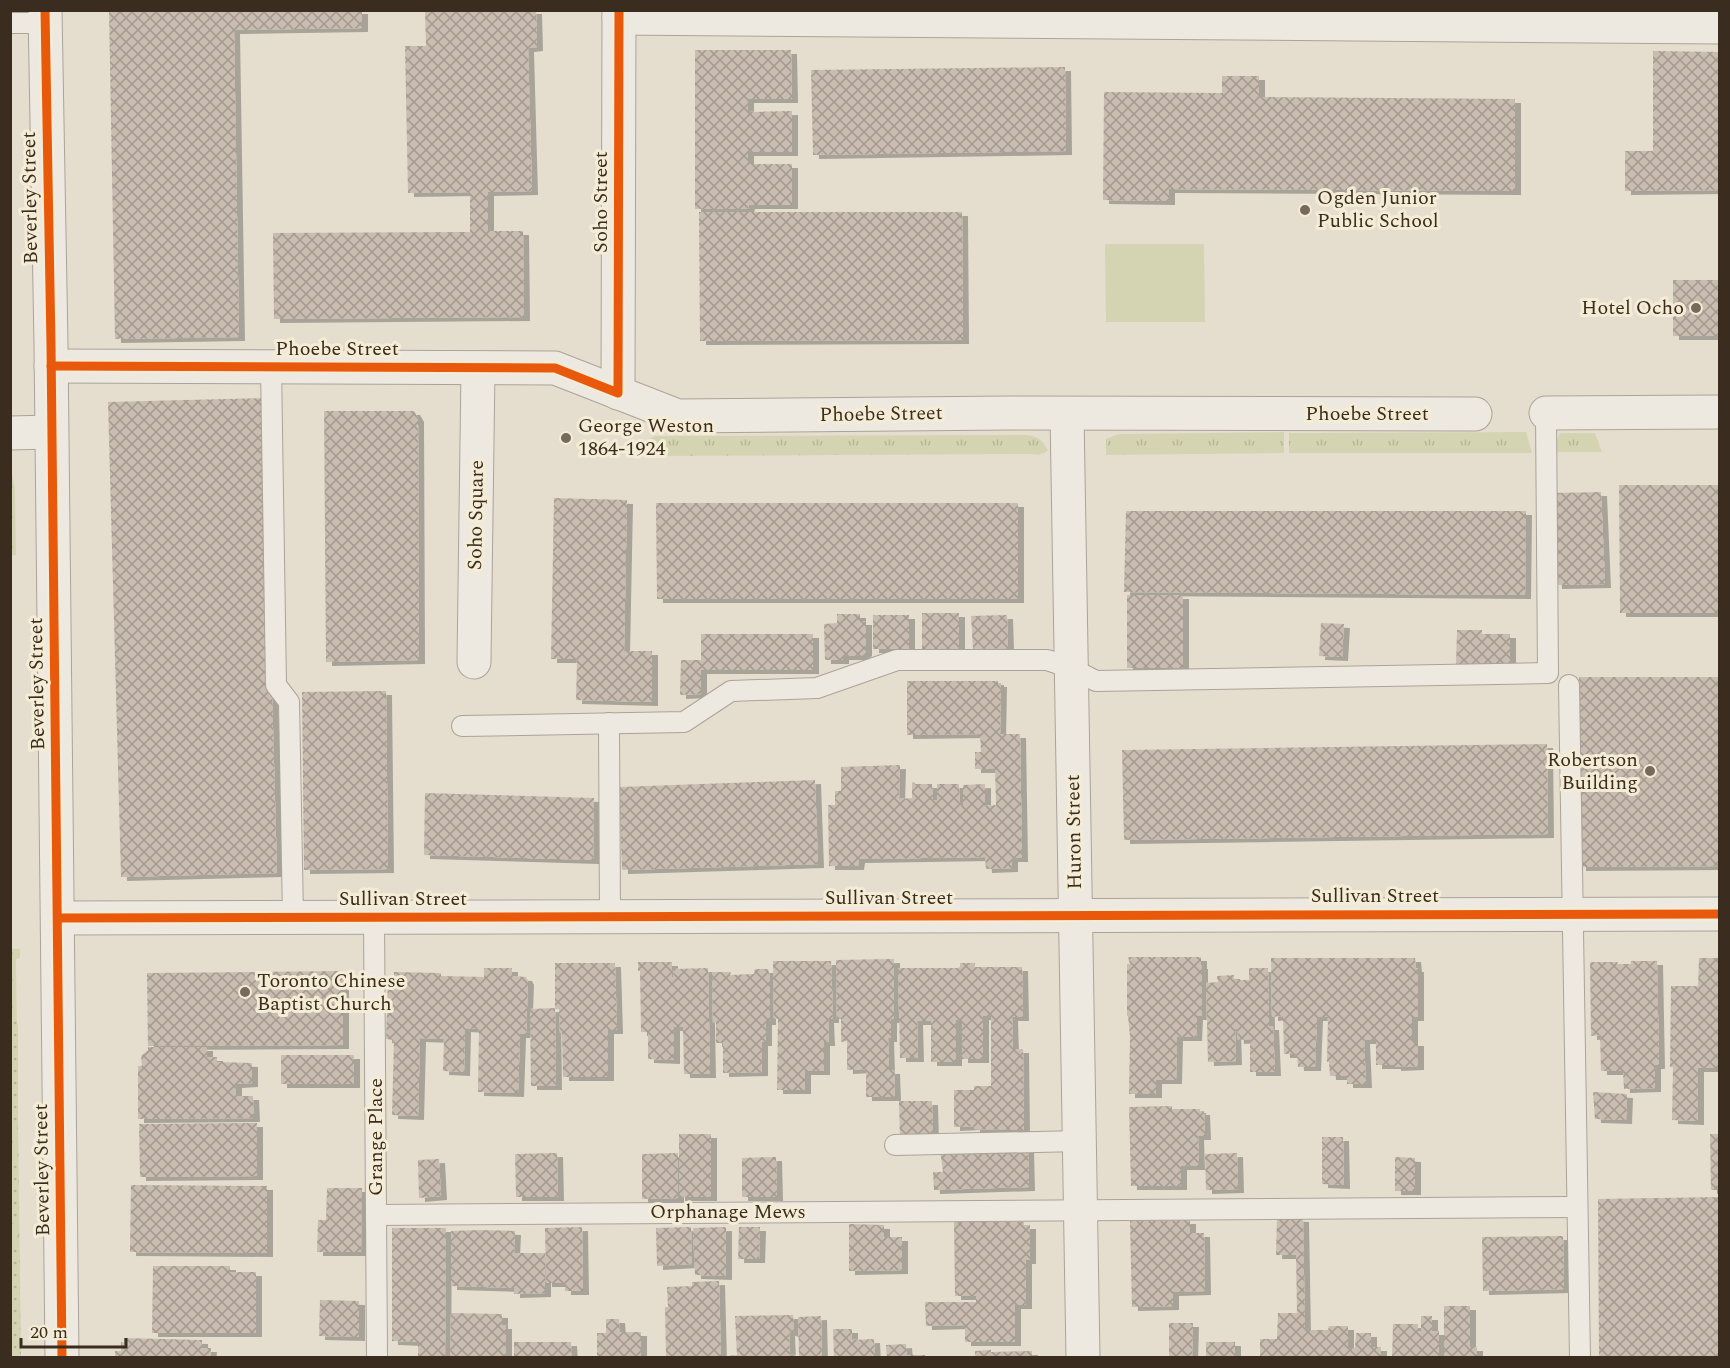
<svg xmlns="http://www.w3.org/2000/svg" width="1730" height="1368" font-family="Spectral,serif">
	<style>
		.grass { fill: url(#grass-tufts) }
		.park { fill: url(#park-crowns) }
		.garden { fill: url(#garden-dots) }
		.pitch { fill: #d4d4b2 }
		.building { fill: url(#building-cross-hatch); filter: url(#shadow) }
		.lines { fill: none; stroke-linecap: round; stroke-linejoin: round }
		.service-casing { stroke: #aaa398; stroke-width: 22 }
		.minor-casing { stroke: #aaa398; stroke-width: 35 }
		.tertiary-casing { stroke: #aaa398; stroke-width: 35 }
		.service { stroke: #eee9e0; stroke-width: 20 }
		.minor { stroke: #eee9e0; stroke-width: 33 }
		.tertiary { stroke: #eee9e0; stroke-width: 33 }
		.cycleway-casing { stroke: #f5ecd6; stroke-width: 13 }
		.cycleway { stroke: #e8590c; stroke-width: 9 }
		.poi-dot { fill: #766a5d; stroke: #f5ecd6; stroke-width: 2 }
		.labels { text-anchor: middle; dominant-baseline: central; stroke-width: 6; stroke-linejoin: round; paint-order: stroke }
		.street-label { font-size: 20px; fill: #3a2c1f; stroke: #f5ecd6 }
		.poi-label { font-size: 20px; fill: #3a2c1f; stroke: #f5ecd6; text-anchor: start }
	</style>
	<defs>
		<pattern id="grass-tufts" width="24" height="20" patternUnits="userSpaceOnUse" patternTransform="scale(1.5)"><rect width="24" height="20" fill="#d4d4b2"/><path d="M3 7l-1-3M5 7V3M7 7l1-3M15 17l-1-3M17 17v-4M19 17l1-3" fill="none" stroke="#b7b699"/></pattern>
		<pattern id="park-crowns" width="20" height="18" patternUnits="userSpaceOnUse" patternTransform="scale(1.5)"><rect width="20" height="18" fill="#d4d4b2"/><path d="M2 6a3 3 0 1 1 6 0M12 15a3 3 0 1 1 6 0" fill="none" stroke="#b7b699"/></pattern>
		<pattern id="garden-dots" width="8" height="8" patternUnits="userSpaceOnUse" patternTransform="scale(1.5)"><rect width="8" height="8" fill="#d4d4b2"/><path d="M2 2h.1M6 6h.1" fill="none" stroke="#b7b699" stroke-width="1.8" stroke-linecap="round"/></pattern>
		<pattern id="building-cross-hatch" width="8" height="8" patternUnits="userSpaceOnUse" patternTransform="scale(1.5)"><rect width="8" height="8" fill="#c9bcb0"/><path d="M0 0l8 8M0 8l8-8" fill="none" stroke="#a4998f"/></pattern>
		<filter id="shadow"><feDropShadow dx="6" dy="4" stdDeviation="0" flood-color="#0004"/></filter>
	</defs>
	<rect width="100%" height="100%" fill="#e5decf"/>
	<g class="grass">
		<polygon points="1284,432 1284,453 1106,455 1106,439 1119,434"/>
		<polygon points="1526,432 1532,453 1289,453 1289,433"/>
		<polygon points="1560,433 1595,433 1602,452 1552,452"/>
		<path d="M1026,435c12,1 17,5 22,16l-9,4 -8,-1 -377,2 -8,-4 -2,-4 4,-8 7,-4z"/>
		<polygon points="11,469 15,489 16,555 11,555"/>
	</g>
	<polygon class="park" points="10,949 20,949 20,958 16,959 21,1358 10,1357"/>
	<g class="garden">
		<polygon points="10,1010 15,1016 18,1026 18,1119 11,1126"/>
		<polygon points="10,1155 18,1164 19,1213 17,1219 11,1224"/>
		<polygon points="10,1246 19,1252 21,1357 11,1357"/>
	</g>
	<polygon class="pitch" points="1105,244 1204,244 1205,322 1106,322"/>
	<g class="building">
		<polygon points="109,10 362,10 362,28 234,30 239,337 115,339"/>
		<polygon points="425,10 536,10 537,47 528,48 532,191 488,192 488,231 523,231 524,317 274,319 273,233 470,232 470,192 408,193 405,46 426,46"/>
		<polygon points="695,50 791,50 792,99 748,99 748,112 792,111 792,152 748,152 748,164 792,164 792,205 749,205 748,209 695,209"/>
		<polygon points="1653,51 1720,52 1720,190 1625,191 1625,151 1653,151"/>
		<polygon points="1065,67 1066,151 813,155 811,70"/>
		<polygon points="1222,76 1259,76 1259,97 1515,99 1515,191 1169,189 1169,201 1103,200 1104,92 1222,93"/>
		<polygon points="699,212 962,212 963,340 700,341"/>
		<rect x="1673" y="280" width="47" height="56"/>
		<polygon points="264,398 277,873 121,877 108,402"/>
		<polygon points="324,411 414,411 418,418 419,660 326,662"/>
		<polygon points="1619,485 1720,485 1720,613 1620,613"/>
		<polygon points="1601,492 1605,584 1556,585 1552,493"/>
		<polygon points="554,498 627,500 624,651 652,651 652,702 576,700 577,659 551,659"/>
		<polygon points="656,503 1018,503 1018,599 657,599"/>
		<polygon points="1126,511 1526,511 1525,595 1124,592"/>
		<rect x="1127" y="595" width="56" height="73"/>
		<rect x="922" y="613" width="37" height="37"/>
		<polygon points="837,614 860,614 860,621 866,621 866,652 861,656 843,656 843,660 825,660 824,624 837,623"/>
		<rect x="873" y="615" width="36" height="34"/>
		<polygon points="1007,615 1008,648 973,649 971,616"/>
		<polygon points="1321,623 1344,624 1342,657 1319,656"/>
		<polygon points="1457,630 1482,630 1482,634 1510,634 1510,666 1456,666"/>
		<polygon points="701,634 813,634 813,670 701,670 701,694 680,695 681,660 701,660"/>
		<polygon points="1579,677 1720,677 1720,866 1580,867"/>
		<polygon points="907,681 998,681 998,683 1001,683 1000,734 1020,734 1022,858 1012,858 1012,868 986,869 985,857 859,859 858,866 829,866 828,805 835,805 835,791 841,791 841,767 900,765 899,799 912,798 912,782 915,783 915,784 932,784 933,800 937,800 937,784 959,784 960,806 963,805 963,785 985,784 985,806 996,805 995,769 975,769 975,752 981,752 980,734 907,735"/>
		<polygon points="386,691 388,869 304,870 302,692"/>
		<polygon points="1547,744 1548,834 1124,840 1122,750"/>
		<polygon points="815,780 818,864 622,870 619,787"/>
		<polygon points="425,793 594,798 593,860 424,855"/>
		<polygon points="1128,957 1201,957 1201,965 1202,965 1202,1016 1197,1016 1196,1037 1177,1037 1176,1080 1156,1080 1156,1094 1129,1094 1130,1036 1128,1016 1127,1016 1127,964 1130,964"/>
		<polygon points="1271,958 1415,958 1416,968 1418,968 1418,1017 1412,1017 1412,1042 1418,1042 1418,1066 1395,1067 1395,1065 1376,1065 1376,1040 1364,1040 1366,1084 1347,1084 1347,1076 1330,1076 1329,1062 1327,1062 1328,1017 1317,1017 1315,1067 1298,1067 1297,1054 1284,1054 1283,1016 1272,1017"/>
		<polygon points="1699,958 1720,958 1720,1068 1698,1068 1698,1121 1672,1120 1673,1067 1670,1067 1671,986 1698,986"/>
		<polygon points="894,959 894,1019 891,1019 891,1038 888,1038 889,1070 894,1070 895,1097 866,1097 866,1069 847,1070 847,1041 841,1042 841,1019 837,1019 836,960"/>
		<polygon points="773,961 831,961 833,1019 828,1019 829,1042 824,1042 824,1071 805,1071 805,1090 777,1090 778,1019 774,1019"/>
		<polygon points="1631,961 1657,961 1659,1065 1655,1065 1655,1088 1624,1089 1623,1071 1601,1071 1600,1035 1591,1036 1590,962 1618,962 1617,964 1631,964"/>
		<polygon points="638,962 672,962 672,977 673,977 674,969 708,968 710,1074 684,1074 683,1027 674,1027 674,1060 648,1059 648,1032 641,1032 640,971 638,971"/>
		<polygon points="555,963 615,963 617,1030 608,1030 608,1077 563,1077 562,1033 560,1033 559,1009 555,1009"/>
		<polygon points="960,963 975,963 975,967 1022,967 1023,1017 1012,1017 1013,1049 1023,1049 1024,1130 974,1129 974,1126 954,1127 954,1090 974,1090 974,1086 991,1086 991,1016 983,1016 983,1059 962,1059 962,1020 956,1020 956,1062 931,1062 931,1021 917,1021 918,1058 900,1058 898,968 958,968 960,967"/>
		<polygon points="484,968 512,968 512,976 526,977 528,981 526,1034 520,1034 518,1093 478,1092 479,1029 465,1028 464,1072 443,1071 444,1039 420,1038 418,1116 392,1115 394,1040 386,1039 388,980 394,980 394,972 441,973 441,976 484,977"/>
		<polygon points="1249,968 1268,968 1269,1026 1273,1026 1275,1072 1250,1072 1250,1039 1238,1040 1237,1029 1235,1029 1236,1061 1208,1062 1206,983 1218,982 1217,976 1234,975 1234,980 1249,980"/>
		<polygon points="755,969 768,969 770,977 770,1021 766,1021 766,1042 762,1042 762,1072 723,1073 723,1043 716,1043 716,1023 713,1023 712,972 731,972 730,975 754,974"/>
		<polygon points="343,971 343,1045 148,1046 147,973"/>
		<polygon points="555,1008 556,1086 531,1086 530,1009"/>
		<polygon points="148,1047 207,1047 207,1057 217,1057 217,1062 252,1063 252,1083 236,1084 236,1096 253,1096 254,1118 138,1119 138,1066 142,1066 141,1056 148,1050"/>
		<rect x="281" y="1055" width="73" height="29"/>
		<polygon points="1593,1092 1627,1094 1626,1120 1595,1119"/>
		<polygon points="899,1101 932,1101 933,1138 900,1138"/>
		<polygon points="1172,1106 1172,1109 1200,1109 1200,1111 1204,1111 1205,1136 1198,1136 1199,1166 1181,1166 1181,1186 1131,1186 1129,1107"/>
		<polygon points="257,1123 257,1176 140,1177 139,1124"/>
		<rect x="679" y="1134" width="32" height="63"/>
		<polygon points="1710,1134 1720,1134 1720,1190 1711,1190"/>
		<polygon points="1322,1137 1343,1137 1344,1185 1322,1184"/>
		<polygon points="1028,1147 1029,1187 934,1190 933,1172 943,1172 940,1149"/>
		<polygon points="557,1153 558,1197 516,1197 515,1154"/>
		<polygon points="678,1153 678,1198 642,1199 642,1154"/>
		<polygon points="1237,1153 1238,1189 1206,1190 1205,1154"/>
		<polygon points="776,1157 777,1197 742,1197 742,1158"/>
		<polygon points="1395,1157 1415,1158 1415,1191 1395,1191"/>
		<polygon points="439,1159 441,1196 419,1198 418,1160"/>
		<polygon points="131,1185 267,1186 267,1253 130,1252"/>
		<polygon points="327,1188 362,1188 361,1252 317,1252 318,1220 326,1220"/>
		<polygon points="1720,1197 1720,1358 1599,1358 1598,1199"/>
		<polygon points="1277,1217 1303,1218 1305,1330 1328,1330 1329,1326 1348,1326 1348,1348 1355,1348 1356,1333 1371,1333 1371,1347 1381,1347 1381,1358 1260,1358 1260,1339 1277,1339 1278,1313 1297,1313 1296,1255 1276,1255"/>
		<polygon points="1190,1220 1190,1233 1204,1233 1205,1291 1173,1292 1173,1306 1132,1307 1130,1221"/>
		<polygon points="954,1222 1024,1222 1024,1225 1030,1225 1030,1260 1026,1260 1026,1305 1015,1305 1015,1342 965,1342 965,1325 926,1326 925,1302 976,1302 976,1296 955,1296"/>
		<polygon points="849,1224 884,1225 884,1237 902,1237 902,1270 849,1271"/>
		<polygon points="582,1227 583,1291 565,1291 565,1283 546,1283 545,1228"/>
		<polygon points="691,1227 692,1264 657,1266 656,1228"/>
		<polygon points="726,1227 726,1276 695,1275 693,1228"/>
		<polygon points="739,1227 760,1227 759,1259 738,1259"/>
		<polygon points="392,1228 446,1228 445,1358 418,1358 418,1342 392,1341"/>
		<polygon points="479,1230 515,1231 514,1253 545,1253 545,1293 514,1294 514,1288 451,1286 451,1231"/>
		<polygon points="1563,1236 1564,1289 1483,1291 1482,1237"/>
		<polygon points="153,1266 230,1266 230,1272 256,1272 256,1333 152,1333"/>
		<polygon points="719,1281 721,1358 666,1358 665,1307 668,1307 667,1287 692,1286 692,1282"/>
		<polygon points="320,1300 359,1301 359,1337 319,1336"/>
		<polygon points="1444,1306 1470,1306 1470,1347 1477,1347 1477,1358 1444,1358"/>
		<polygon points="451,1313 502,1314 502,1325 506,1325 506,1358 450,1358"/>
		<polygon points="793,1315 794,1333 789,1332 790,1355 796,1354 796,1358 726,1358 726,1356 737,1355 735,1316"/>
		<polygon points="821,1316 822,1358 799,1358 798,1317"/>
		<polygon points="1421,1316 1432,1316 1432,1331 1439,1331 1439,1358 1392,1358 1393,1324 1418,1324 1418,1331 1421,1331"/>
		<polygon points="606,1319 619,1319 620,1332 641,1332 641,1358 597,1358 597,1333 606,1333"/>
		<polygon points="1169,1323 1193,1323 1192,1358 1169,1358"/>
		<polygon points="833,1329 852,1329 852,1340 874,1339 875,1358 834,1358"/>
		<polygon points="124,1338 202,1340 202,1348 211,1348 210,1358 115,1358 115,1351 121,1351 121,1342 124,1343"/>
		<polygon points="514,1342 571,1342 572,1358 514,1358"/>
		<rect x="1206" y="1342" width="29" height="16"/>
		<polygon points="906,1344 907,1355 925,1355 925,1358 887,1358 886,1345"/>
		<polygon points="991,1350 991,1352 1032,1351 1032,1358 975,1358 975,1351"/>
	</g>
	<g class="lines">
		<defs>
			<g id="service">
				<polyline points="10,23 46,23"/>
				<polyline points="271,366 276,685 289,702 293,917"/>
				<polyline points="1569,685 1580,1358"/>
				<polyline points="609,723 610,916"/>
				<polyline points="462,726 684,722 731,691 817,688 897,660 1047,660 1071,668 1096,681 1548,673 1546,413"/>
				<polyline points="374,917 377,1358"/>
				<polyline points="895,1145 1080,1141"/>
				<polyline points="376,1215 1577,1207"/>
			</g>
			<g id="minor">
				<polyline points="619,18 1720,27"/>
				<polyline points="51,366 555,368 678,416 1010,413 1475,414"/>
				<polyline points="618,393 619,10"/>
				<polyline points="1546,413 1720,412"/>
				<polyline points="1067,414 1083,1358"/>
				<polyline points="10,433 51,432"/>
				<polyline points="474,662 478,368"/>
				<polyline points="58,918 1720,914"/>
			</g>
			<polyline id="tertiary" points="45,10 51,345 62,1358"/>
		</defs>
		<use href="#service" class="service-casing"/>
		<use href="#minor" class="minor-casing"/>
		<use href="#tertiary" class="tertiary-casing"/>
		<use href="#service" class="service"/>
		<use href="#minor" class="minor"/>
		<use href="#tertiary" class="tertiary"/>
		<defs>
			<g id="cycleway">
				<polyline points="45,10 51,345 62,1358"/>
				<polyline points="51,366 555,368 618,393 619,10"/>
				<polyline points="58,918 1720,914"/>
			</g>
		</defs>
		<use href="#cycleway" class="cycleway-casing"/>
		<use href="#cycleway" class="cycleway"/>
	</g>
	<g class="poi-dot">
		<circle cx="1305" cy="210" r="6"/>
		<circle cx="1696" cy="308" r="6"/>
		<circle cx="566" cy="438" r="6"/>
		<circle cx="1650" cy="771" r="6"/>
		<circle cx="245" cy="992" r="6"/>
	</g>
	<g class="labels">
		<g class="street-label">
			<text transform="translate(30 198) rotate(-91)">Beverley Street</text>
			<text transform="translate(601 202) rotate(-90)">Soho Street</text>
			<text x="337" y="349">Phoebe Street</text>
			<text transform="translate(881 414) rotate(-1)">Phoebe Street</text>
			<text x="1367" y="414">Phoebe Street</text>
			<text transform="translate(476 515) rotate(-89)">Soho Square</text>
			<text transform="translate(37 684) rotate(-91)">Beverley Street</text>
			<text transform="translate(1074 832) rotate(-91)">Huron Street</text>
			<text x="1375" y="896">Sullivan Street</text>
			<text x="889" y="898">Sullivan Street</text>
			<text x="403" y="899">Sullivan Street</text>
			<text transform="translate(376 1137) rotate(-90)">Grange Place</text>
			<text transform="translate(42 1170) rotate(-91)">Beverley Street</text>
			<text x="728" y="1212">Orphanage Mews</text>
		</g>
		<g class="poi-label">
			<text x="1317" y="198">Ogden Junior<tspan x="1317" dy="23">Public School</tspan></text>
			<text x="1684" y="308" text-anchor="end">Hotel Ocho</text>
			<text x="578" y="426">George Weston<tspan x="578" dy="23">1864-1924</tspan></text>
			<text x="1638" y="760" text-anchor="end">Robertson<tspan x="1638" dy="23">Building</tspan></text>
			<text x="257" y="981">Toronto Chinese<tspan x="257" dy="23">Baptist Church</tspan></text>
		</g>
	</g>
	<rect width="1730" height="1368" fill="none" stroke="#3a2c1f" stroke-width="24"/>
	<path d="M21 1338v9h105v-9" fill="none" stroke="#3a2c1f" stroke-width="3"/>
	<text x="30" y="1338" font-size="18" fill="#3a2c1f" stroke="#f5ecd6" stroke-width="4.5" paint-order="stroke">20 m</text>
</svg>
